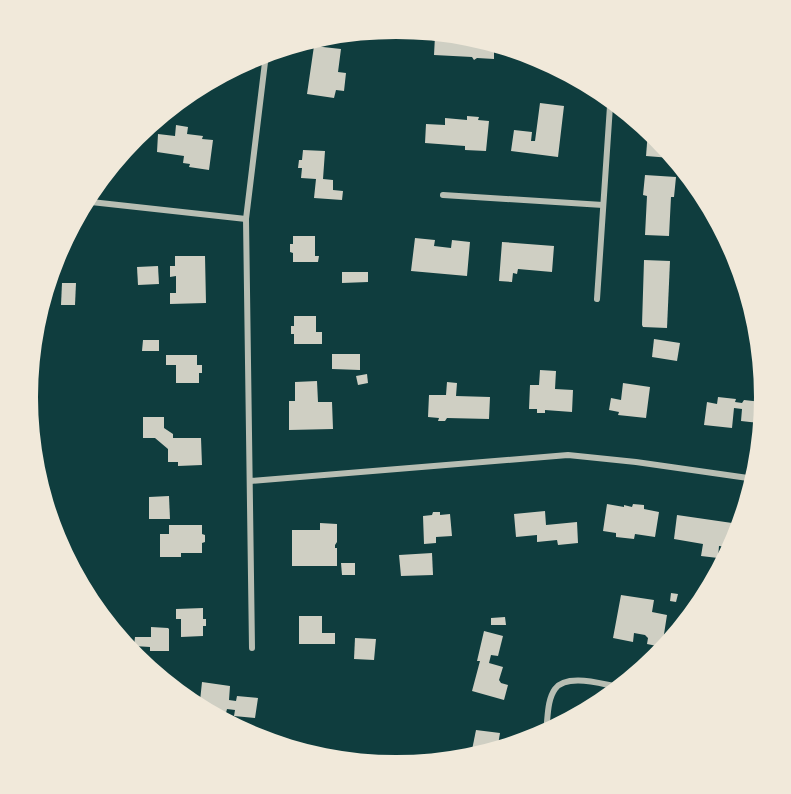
<svg xmlns="http://www.w3.org/2000/svg" width="791" height="794" font-family="'DM Sans',sans-serif">
	<style>
		.building { fill: #cfcfc3 }
		.lines { fill: none; stroke-linecap: round; stroke-linejoin: round }
		.minor { stroke: #b8beb3; stroke-width: 6 }
	</style>
	<rect width="100%" height="100%" fill="#0f3d3e"/>
	<g class="building">
		<polygon points="435,36 494,48 494,59 477,58 474,60 472,57 434,55"/>
		<polygon points="314,46 341,49 338,72 346,73 344,91 336,90 334,98 307,94"/>
		<polygon points="540,103 564,106 558,157 511,151 514,130 532,132 531,141 535,141"/>
		<polygon points="467,116 479,117 478,120 489,121 486,151 465,150 465,146 425,143 426,124 445,125 445,118 467,120"/>
		<polygon points="176,125 188,127 187,134 203,136 202,139 213,140 209,170 189,167 190,164 183,163 184,156 157,152 158,134 175,136"/>
		<polygon points="648,131 656,137 671,158 646,156"/>
		<polygon points="303,150 325,151 323,179 333,180 333,190 343,191 342,200 314,198 316,179 301,178 302,168 298,168 299,160 302,160"/>
		<polygon points="645,175 676,177 674,197 671,197 669,236 645,235 647,196 643,195"/>
		<polygon points="293,236 315,236 315,256 319,256 318,262 293,262 293,253 290,252 290,244 293,244"/>
		<polygon points="415,238 435,240 434,246 451,248 452,240 470,242 467,276 411,271"/>
		<polygon points="502,242 554,246 552,272 518,269 517,274 513,273 512,282 499,281"/>
		<polygon points="175,256 205,256 206,303 170,304 170,293 176,293 176,276 170,277 170,266 175,266"/>
		<polygon points="644,260 670,261 667,328 643,327 642,325"/>
		<polygon points="158,266 159,284 138,285 137,267"/>
		<polygon points="342,272 368,272 368,282 342,283"/>
		<polygon points="62,283 76,283 75,305 61,305"/>
		<polygon points="294,316 316,316 316,332 322,332 322,344 294,344 294,334 291,334 291,326 294,326"/>
		<polygon points="654,339 680,343 677,361 652,357"/>
		<polygon points="143,340 159,340 159,351 142,351"/>
		<polygon points="332,354 360,354 360,370 332,369"/>
		<polygon points="166,355 197,355 197,365 202,365 202,373 199,373 199,383 176,383 176,365 166,365"/>
		<polygon points="540,370 556,371 555,389 573,390 572,412 545,410 545,413 537,413 537,409 529,409 530,385 539,385"/>
		<polygon points="367,374 368,383 358,385 356,376"/>
		<polygon points="317,381 318,402 332,402 333,429 289,430 289,401 295,401 295,382"/>
		<polygon points="447,382 457,383 456,396 490,397 489,419 447,418 445,421 438,421 439,418 428,417 429,395 446,395"/>
		<polygon points="623,383 650,387 646,418 618,415 619,412 609,410 611,398 621,400"/>
		<polygon points="718,397 736,399 735,402 742,403 744,400 762,402 759,423 741,421 742,409 734,408 732,428 704,425 707,402 717,404"/>
		<polygon points="143,417 164,417 164,428 173,434 173,438 201,438 202,465 178,466 178,462 168,462 168,449 155,438 143,438"/>
		<polygon points="169,496 170,519 149,519 149,497"/>
		<polygon points="607,504 624,507 624,505 632,507 633,504 644,505 644,509 659,512 655,537 635,534 634,539 616,537 616,533 603,531"/>
		<polygon points="545,511 546,525 577,522 578,543 558,545 557,540 537,542 537,535 516,537 514,514"/>
		<polygon points="433,512 440,512 440,515 450,514 452,536 436,537 436,543 424,544 423,516 432,515"/>
		<polygon points="677,515 739,524 736,538 730,547 719,546 718,558 701,556 703,544 674,539"/>
		<polygon points="320,523 337,524 337,542 335,545 335,548 337,548 337,566 292,566 292,530 320,530"/>
		<polygon points="169,525 202,525 202,534 205,535 205,542 202,543 202,553 181,553 181,557 160,557 160,534 169,534"/>
		<polygon points="432,553 433,575 401,576 399,555"/>
		<polygon points="341,563 355,563 355,575 342,575"/>
		<polygon points="671,593 678,594 676,602 670,601"/>
		<polygon points="621,595 654,600 652,612 667,615 662,647 647,644 648,638 645,635 634,633 633,642 613,638"/>
		<polygon points="203,608 203,619 206,619 206,626 203,626 203,636 181,637 181,619 176,619 176,609"/>
		<polygon points="299,616 322,616 322,633 335,633 335,644 299,644"/>
		<polygon points="505,617 506,625 491,625 491,618"/>
		<polygon points="151,627 168,628 169,629 169,651 150,651 150,647 134,646 135,637 151,637"/>
		<polygon points="484,631 503,636 498,656 491,655 489,663 503,667 499,680 501,683 508,685 504,700 472,691 480,661 477,661"/>
		<polygon points="355,638 376,639 374,660 354,659"/>
		<polygon points="202,682 230,686 229,700 236,701 237,696 258,698 255,718 234,716 235,710 227,709 226,713 217,712 200,701"/>
		<polygon points="476,730 500,733 498,745 472,750"/>
	</g>
	<g class="lines">
		<g class="minor">
			<polyline points="443,195 603,205"/>
			<polyline points="91,202 246,219"/>
			<polyline points="597,299 610,106"/>
			<polyline points="250,481 568,455 636,462 748,478"/>
			<polyline points="252,648 246,219 266,54"/>
			<path d="M546,731c2,-13 1,-31 9,-42 11,-15 43,-6 59,-3"/>
		</g>
	</g>
	<path d="M0 0H791V794H0ZM38 397a358 358 0 1 1 716 0a358 358 0 1 1-716 0Z" fill="#f1e9da" fill-rule="evenodd"/>
</svg>
